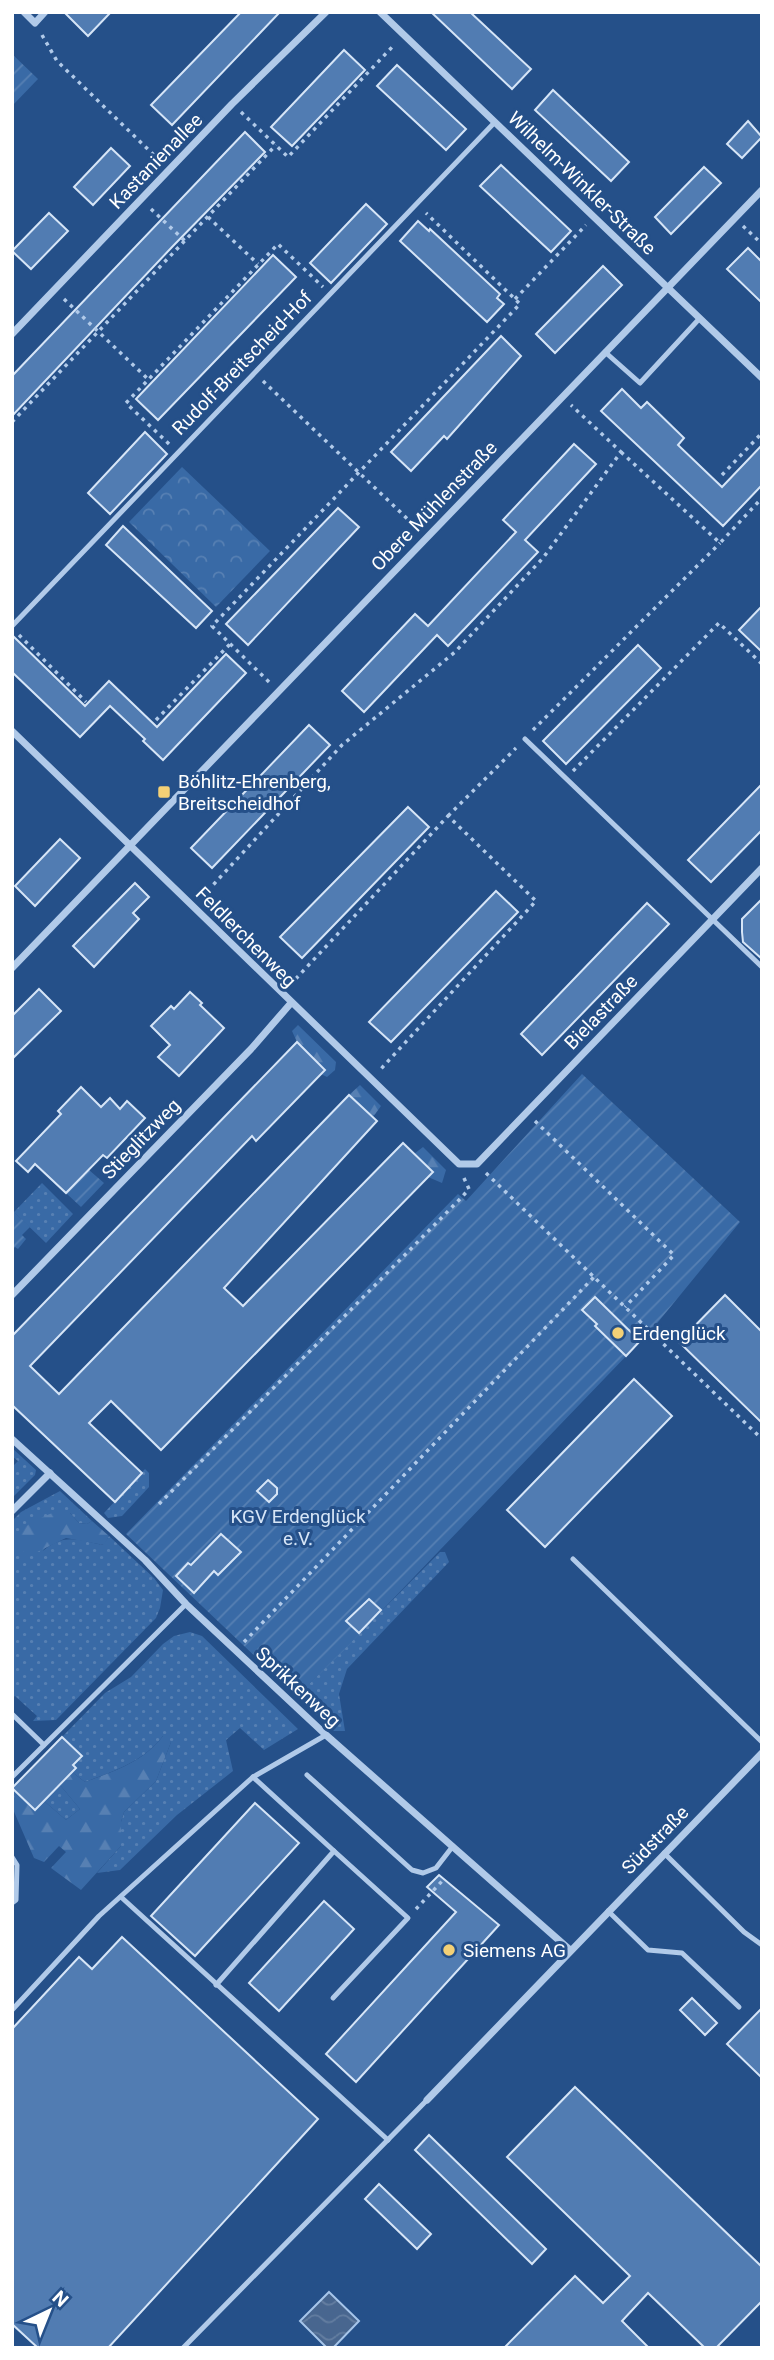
<svg xmlns="http://www.w3.org/2000/svg" width="774" height="2360" font-family="Roboto,sans-serif">
	<style>
		.grass { fill: url(#grass-dots) }
		.forest { fill: url(#forest-firs) }
		.park { fill: url(#park-crowns) }
		.garden { fill: url(#garden-furrows) }
		.water { fill: url(#water-waves); stroke: #a6c5ea; stroke-width: 2 }
		.building { fill: #517cb2; stroke: #d6e5f7; stroke-width: 2 }
		.lines { fill: none; stroke-linecap: round; stroke-linejoin: round }
		.path { stroke: #b1cae9; stroke-width: 3.5; stroke-dasharray: 3.5 5; stroke-linecap: butt }
		.service { stroke: #b1cae9; stroke-width: 5 }
		.minor { stroke: #b1cae9; stroke-width: 7 }
		.poi-dot { fill: #f3d076; stroke: #255089; stroke-width: 2.5 }
		.labels { text-anchor: middle; dominant-baseline: central; stroke-width: 6; stroke-linejoin: round; paint-order: stroke }
		.street-label { font-size: 19px; fill: #fff; stroke: #255089 }
		.poi-label { font-size: 19px; fill: #fff; stroke: #255089; text-anchor: start }
		.park-label { font-size: 19px; fill: #d6e5f7; stroke: #255089 }
	</style>
	<defs>
		<pattern id="grass-dots" width="8" height="8" patternUnits="userSpaceOnUse" patternTransform="scale(1.75)"><rect width="8" height="8" fill="#396aa6"/><path d="M2 2h.1M6 6h.1" fill="none" stroke="#5780b3" stroke-width="1.8" stroke-linecap="round"/></pattern>
		<pattern id="forest-firs" width="22" height="20" patternUnits="userSpaceOnUse" patternTransform="scale(1.75)"><rect width="22" height="20" fill="#396aa6"/><path d="M5 1l3.5 6h-7zM16 11l3.5 6h-7z" fill="#5780b3"/></pattern>
		<pattern id="park-crowns" width="20" height="18" patternUnits="userSpaceOnUse" patternTransform="scale(1.75)"><rect width="20" height="18" fill="#396aa6"/><path d="M2 6a3 3 0 1 1 6 0M12 15a3 3 0 1 1 6 0" fill="none" stroke="#5780b3"/></pattern>
		<pattern id="garden-furrows" width="10" height="10" patternUnits="userSpaceOnUse" patternTransform="scale(1.75)"><rect width="10" height="10" fill="#396aa6"/><path d="M-1 1l2-2M0 10L10 0M9 11l2-2" fill="none" stroke="#5780b3"/></pattern>
		<pattern id="water-waves" width="16" height="10" patternUnits="userSpaceOnUse" patternTransform="scale(1.75)"><rect width="16" height="10" fill="#48668f"/><path d="M0 5q4-4 8 0t8 0" fill="none" stroke="#637da0"/></pattern>
	</defs>
	<rect width="100%" height="100%" fill="#255089"/>
	<g class="grass">
		<polygon points="42,1183 73,1214 46,1243 14,1212"/>
		<polygon points="12,1448 36,1470 35,1475 12,1498 12,1467 18,1461 12,1456"/>
		<polygon points="145,1469 149,1473 149,1487 122,1516 108,1518 104,1513"/>
		<path d="M60,1491l32,30 -5,3 -8,-1 -9,-10 -27,38c22,-18 34,-11 60,-6l6,-9 45,42 9,12 -3,18 -4,10 -100,102 -23,1 4,-5 -22,-20 -3,2v-177l9,-9z"/>
		<polygon points="440,1552 445,1552 449,1562 347,1669 339,1694 345,1731 334,1731 297,1696"/>
		<path d="M190,1632l12,4 96,93 -34,21 -24,-22 -14,12 7,31 -56,44 -57,55 -23,3 24,-27v-24l3,-10 32,-31 15,-39 -8,-6c-20,26 -49,35 -78,46l-13,-10 1,-7 9,-9 -20,-19 43,-44 26,-16 32,-33 11,-8z"/>
		<polygon points="60,1785 80,1809 66,1820 44,1801"/>
	</g>
	<g class="forest">
		<polygon points="298,1025 336,1062 335,1070 327,1077 321,1074 325,1069 297,1042 292,1031"/>
		<polygon points="360,1085 381,1106 373,1117 349,1095"/>
		<polygon points="423,1147 446,1170 442,1183 428,1177 414,1154"/>
		<path d="M62,1510l8,3 9,10 8,1 5,-3 17,15 -5,9 -38,-7 -35,17 -12,-5 -6,-10c11,-17 30,-24 49,-30z"/>
		<path d="M163,1736h4l4,6 -15,39 -32,31 -3,10v24l-40,44 -30,-22 15,-16 -7,-6 -15,16 -10,-4 -22,-51v-18l23,21 9,-9 22,19 14,-11 -20,-24 12,-13 13,10c30,-11 58,-20 78,-46z"/>
	</g>
	<polygon class="park" points="182,467 270,551 216,607 129,522"/>
	<g class="garden">
		<polygon points="12,54 38,79 12,106"/>
		<polygon points="582,1074 740,1222 654,1327 343,1651 297,1696 126,1534 458,1194 466,1201"/>
		<polygon points="89,1170 104,1183 81,1207 66,1193"/>
		<polygon points="12,1210 30,1227 22,1235 26,1239 18,1249 15,1247 12,1250"/>
	</g>
	<polygon class="water" points="329,2292 359,2321 333,2348 327,2348 300,2321"/>
	<g class="building">
		<polygon points="64,12 111,12 88,36"/>
		<polygon points="241,12 280,12 172,125 151,105"/>
		<polygon points="431,12 470,12 531,69 512,89"/>
		<polygon points="344,50 365,70 292,146 271,127"/>
		<polygon points="397,65 466,129 446,150 377,86"/>
		<polygon points="553,90 629,162 611,181 535,110"/>
		<polygon points="748,121 762,137 742,158 727,144"/>
		<polygon points="245,132 265,152 173,246 12,416 12,376"/>
		<polygon points="111,148 130,166 93,205 74,187"/>
		<polygon points="501,165 571,231 551,252 480,186"/>
		<polygon points="704,167 721,183 671,234 655,217"/>
		<polygon points="366,204 387,224 331,283 310,263"/>
		<polygon points="49,213 68,231 31,269 12,251"/>
		<polygon points="418,221 429,231 430,229 500,294 497,298 504,304 487,322 400,241"/>
		<polygon points="748,248 762,262 762,303 727,269"/>
		<polygon points="273,255 296,277 158,420 136,399"/>
		<polygon points="603,266 622,285 555,353 536,334"/>
		<polygon points="501,336 521,356 447,439 444,436 411,471 391,452"/>
		<polygon points="622,389 641,408 647,402 684,438 678,445 722,487 762,445 762,485 723,526 601,411"/>
		<polygon points="145,432 167,454 110,514 88,493"/>
		<polygon points="574,444 596,464 525,540 538,552 448,646 437,635 364,712 342,691 415,614 428,626 516,532 503,520"/>
		<polygon points="338,508 359,527 248,645 226,624"/>
		<polygon points="123,526 212,611 196,628 106,545"/>
		<polygon points="762,606 762,652 739,630"/>
		<polygon points="12,635 85,706 109,681 157,727 226,654 246,673 163,760 143,741 145,739 110,706 80,737 12,672"/>
		<polygon points="638,645 661,668 566,764 543,741"/>
		<polygon points="309,725 330,745 212,868 191,848"/>
		<polygon points="762,784 762,830 711,882 688,860"/>
		<polygon points="408,807 429,827 302,958 280,937"/>
		<polygon points="60,839 80,858 35,906 15,886"/>
		<polygon points="135,883 149,897 133,913 139,919 94,967 73,946"/>
		<polygon points="496,891 518,912 391,1042 369,1022"/>
		<polygon points="762,899 762,959 743,942 742,932 742,919"/>
		<polygon points="647,903 669,924 542,1055 521,1034"/>
		<polygon points="39,989 61,1011 12,1059 12,1016"/>
		<polygon points="190,992 202,1003 200,1005 224,1028 179,1076 158,1057 170,1045 151,1026 171,1006 174,1009"/>
		<polygon points="297,1042 325,1070 256,1141 252,1136 30,1366 59,1394 349,1095 377,1121 224,1288 243,1306 403,1143 433,1172 161,1450 111,1401 89,1423 142,1473 115,1502 12,1405 12,1336"/>
		<polygon points="81,1087 101,1107 110,1098 120,1109 127,1101 145,1118 107,1158 103,1155 66,1193 35,1164 28,1172 16,1161 61,1114 58,1111"/>
		<polygon points="725,1295 762,1332 762,1423 679,1342"/>
		<polygon points="595,1297 640,1341 626,1356 595,1326 597,1324 582,1310"/>
		<polygon points="634,1379 672,1416 545,1547 507,1510"/>
		<polygon points="268,1480 277,1488 277,1494 269,1502 257,1491"/>
		<polygon points="221,1534 241,1552 218,1575 214,1571 194,1593 176,1576 188,1563 191,1565"/>
		<polygon points="369,1599 381,1610 359,1633 346,1621"/>
		<polygon points="62,1737 82,1756 73,1765 76,1768 35,1810 12,1788"/>
		<polygon points="255,1803 299,1843 195,1956 151,1916"/>
		<polygon points="439,1875 499,1925 356,2082 326,2054 456,1912 427,1887"/>
		<polygon points="324,1901 354,1929 279,2011 249,1983"/>
		<polygon points="122,1937 318,2119 108,2348 38,2348 12,2324 12,2029 79,1957 92,1969"/>
		<polygon points="692,1998 717,2023 705,2035 680,2010"/>
		<polygon points="762,2008 762,2078 727,2044"/>
		<polygon points="575,2087 762,2267 762,2301 716,2348 705,2348 648,2293 622,2321 649,2348 504,2348 575,2276 603,2303 630,2276 507,2157"/>
		<polygon points="429,2135 546,2249 532,2264 415,2150"/>
		<polygon points="379,2184 431,2234 417,2249 365,2199"/>
	</g>
	<g class="lines">
		<g class="path">
			<polyline points="42,35 57,61 160,161"/>
			<polyline points="241,112 288,157 395,44"/>
			<polyline points="151,209 185,241"/>
			<polyline points="208,217 258,264"/>
			<polyline points="743,226 762,244"/>
			<polyline points="64,299 149,380"/>
			<polyline points="515,299 586,225"/>
			<polyline points="263,381 417,528"/>
			<polyline points="12,422 276,145"/>
			<polyline points="169,444 126,403 278,244 323,287"/>
			<polyline points="621,452 720,543 762,498"/>
			<polyline points="722,475 762,433"/>
			<polyline points="19,635 86,702"/>
			<polyline points="269,682 212,626 520,304 426,213"/>
			<polyline points="156,720 230,644"/>
			<polyline points="533,730 720,543"/>
			<polyline points="573,771 719,623 762,664"/>
			<polyline points="448,816 516,748"/>
			<polyline points="202,897 342,745 455,652 543,558 621,452 571,405"/>
			<polyline points="290,985 448,816 536,901 379,1071"/>
			<polyline points="535,1121 674,1255 625,1307"/>
			<polyline points="486,1173 762,1439"/>
			<polyline points="159,1504 461,1198 469,1189 463,1176"/>
			<polyline points="244,1642 594,1277"/>
			<polyline points="416,1909 444,1879"/>
		</g>
		<g class="service">
			<polyline points="605,352 640,383 700,318"/>
			<polyline points="12,626 495,122"/>
			<polyline points="525,739 762,967"/>
			<polyline points="573,1559 762,1742"/>
			<polyline points="12,1714 44,1745"/>
			<polyline points="307,1775 412,1870 423,1873 436,1868 453,1846"/>
			<polyline points="12,1777 186,1604"/>
			<polyline points="664,1853 744,1932 762,1945"/>
			<polyline points="12,1857 17,1865 16,1900 12,1903"/>
			<polyline points="121,1897 388,2140"/>
			<polyline points="608,1911 648,1950 682,1953 739,2007"/>
			<polyline points="216,1985 334,1851 253,1777"/>
			<polyline points="333,1998 408,1918 334,1851"/>
			<polyline points="12,2010 99,1916 253,1777 326,1735"/>
			<polyline points="183,2348 427,2100"/>
		</g>
		<g class="minor">
			<polyline points="24,12 35,23 45,12"/>
			<polyline points="380,12 762,378"/>
			<polyline points="12,334 232,104 326,12"/>
			<polyline points="12,731 459,1164 477,1164 762,868"/>
			<polyline points="12,968 762,190"/>
			<polyline points="12,1295 251,1049 291,1003"/>
			<polyline points="12,1439 145,1560 186,1604 326,1735 570,1950"/>
			<polyline points="12,1511 50,1473"/>
			<polyline points="427,2100 762,1753"/>
		</g>
	</g>
	<g class="poi-dot">
		<rect x="157" y="785" width="14" height="14" rx="3.5"/>
		<circle cx="618" cy="1333" r="7"/>
		<circle cx="449" cy="1950" r="7"/>
	</g>
	<g class="labels">
		<g class="street-label">
			<text transform="translate(156 161) rotate(-46)">Kastanienallee</text>
			<text transform="translate(582 183) rotate(44)">Wilhelm-Winkler-Straße</text>
			<text transform="translate(242 363) rotate(-46)">Rudolf-Breitscheid-Hof</text>
			<text transform="translate(434 506) rotate(-46)">Obere Mühlenstraße</text>
			<text transform="translate(246 937) rotate(45)">Feldlerchenweg</text>
			<text transform="translate(601 1012) rotate(-46)">Bielastraße</text>
			<text transform="translate(141 1139) rotate(-46)">Stieglitzweg</text>
			<text transform="translate(298 1687) rotate(43)">Sprikkenweg</text>
			<text transform="translate(655 1840) rotate(-46)">Südstraße</text>
		</g>
		<g class="poi-label">
			<text x="178" y="781">Böhlitz-Ehrenberg,<tspan x="178" dy="22">Breitscheidhof</tspan></text>
			<text x="632" y="1333">Erdenglück</text>
			<text x="463" y="1950">Siemens AG</text>
		</g>
		<g class="park-label">
			<text x="298" y="1516">KGV Erdenglück<tspan x="298" dy="22">e.V.</tspan></text>
		</g>
	</g>
	<rect width="774" height="2360" fill="none" stroke="#ffffff" stroke-width="28"/>
	<g transform="translate(49 2311) rotate(43)" stroke="#255089" stroke-width="5" paint-order="stroke">
	<path d="M0-5L12 26L0 18L-12 26Z" fill="#ffffff"/>
	<text y="-10" font-size="19" font-weight="bold" text-anchor="middle" fill="#ffffff">N</text>
	</g>
</svg>
